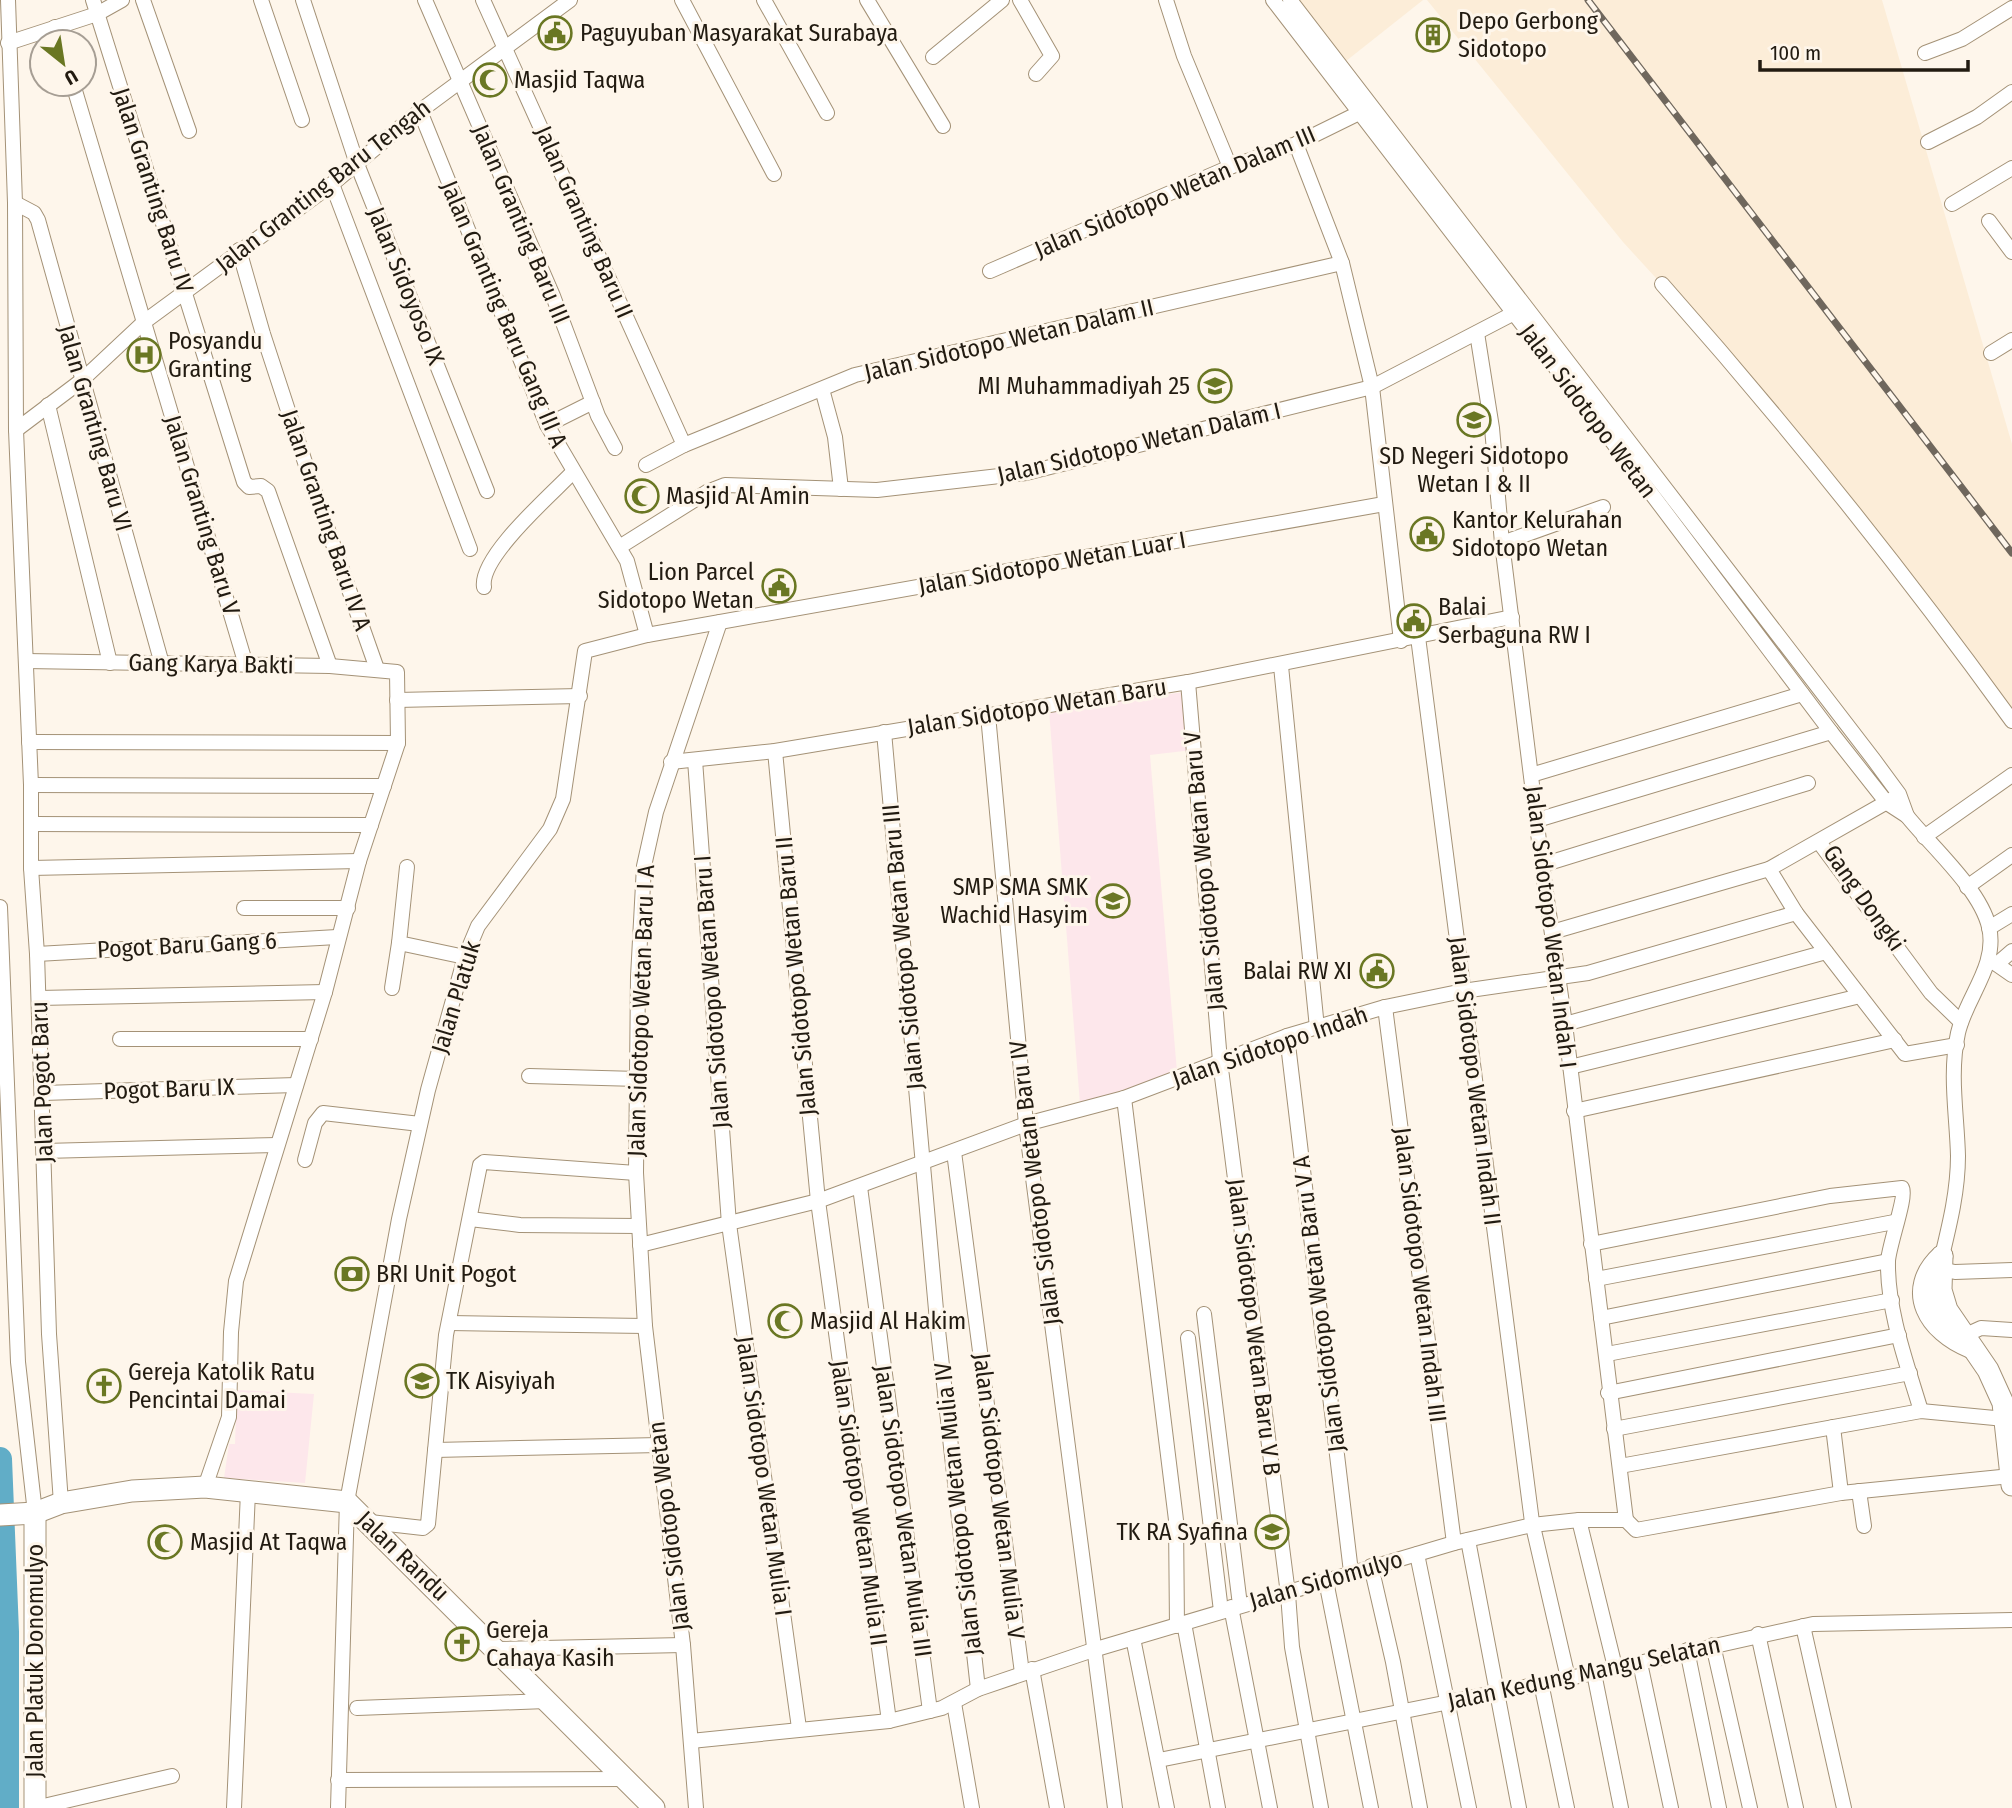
<svg xmlns="http://www.w3.org/2000/svg" width="2012" height="1808" font-family="'Fira Sans Condensed',sans-serif">
	<style>
		.built { fill: #fcedd8 }
		.education { fill: #fde7eb }
		.lines { fill: none; stroke-linecap: round; stroke-linejoin: round }
		.river { stroke: #61adc7; stroke-width: 24 }
		.street-casing { stroke: #a49277; stroke-width: 16 }
		.secondary-casing { stroke: #a49277; stroke-width: 23 }
		.street { stroke: #fff; stroke-width: 14 }
		.secondary { stroke: #fff; stroke-width: 21 }
		.rail-casing { stroke: #6f675d; stroke-width: 7 }
		.rail { stroke: #fef6eb; stroke-width: 4.5; stroke-dasharray: 13; stroke-linecap: butt }
		.labels { text-anchor: middle; dominant-baseline: central; stroke-width: 6; stroke-linejoin: round; paint-order: stroke }
		.poi-label { font-size: 24px; fill: #221b11; stroke: #fef6eb; text-anchor: start }
		.street-label { font-size: 24px; fill: #221b11; stroke: #fef6eb }
	</style>
	<rect width="100%" height="100%" fill="#fef6eb"/>
	<g class="built">
		<polygon points="1299,0 1423,0 1346,61"/>
		<polygon points="1427,0 1882,0 2012,444 2012,720 1785,419 1623,242"/>
	</g>
	<g class="education">
		<polygon points="1185,692 1192,750 1150,755 1177,1072 1080,1104 1049,710"/>
		<polygon points="237,1390 314,1394 305,1483 224,1478 229,1444 235,1444"/>
	</g>
	<g class="lines">
		<polyline class="river" points="0,1459 7,1632 7,1808"/>
		<defs>
			<g id="street">
				<polyline points="8,0 15,203 16,430 31,785 31,868 37,954 49,1334 61,1503"/>
				<polyline points="93,0 244,482 249,487 261,486 268,491 330,666"/>
				<polyline points="143,0 189,131"/>
				<polyline points="261,0 302,120"/>
				<polyline points="303,0 357,164 487,491"/>
				<polyline points="425,0 553,296 598,416 615,448"/>
				<polyline points="483,0 684,445"/>
				<polyline points="682,0 774,174"/>
				<polyline points="764,0 827,113"/>
				<polyline points="867,0 943,126"/>
				<polyline points="1020,0 1052,56 1036,74"/>
				<polyline points="1166,0 1184,56 1230,167"/>
				<polyline points="1273,0 1602,428 1831,732 1887,803 1907,816 1899,794 1874,760 1290,0"/>
				<polyline points="55,27 60,42"/>
				<polyline points="8,43 97,14 122,0"/>
				<polyline points="1925,53 1962,39 2012,8"/>
				<polyline points="933,57 1002,0"/>
				<polyline points="73,84 246,665"/>
				<polyline points="420,111 547,425 627,561 647,635"/>
				<polyline points="1928,142 1977,117 2012,92"/>
				<polyline points="1296,144 1342,263 1372,387 1401,641"/>
				<polyline points="332,184 470,549"/>
				<polyline points="15,203 34,213 38,220 162,664"/>
				<polyline points="1952,204 2012,168"/>
				<polyline points="1989,221 2012,252"/>
				<polyline points="239,250 263,334 316,496 377,669"/>
				<polyline points="990,271 1230,167 1296,144 1359,113"/>
				<path d="M1662,284c124,140 241,286 350,437"/>
				<polyline points="1477,333 1492,428 1502,543 1542,865 1565,1024 1626,1520"/>
				<polyline points="1991,353 2012,340"/>
				<polyline points="822,389 835,437 841,489"/>
				<polyline points="48,405 110,663"/>
				<polyline points="547,425 593,402"/>
				<polyline points="16,430 81,381 144,322 332,184 420,111 570,0"/>
				<polyline points="646,465 684,445 855,375 1342,263"/>
				<polyline points="1502,543 1603,507"/>
				<polyline points="621,546 707,492 725,485 877,490 1026,473 1372,387 1520,310"/>
				<path d="M484,587c-5,-30 68,-93 89,-115"/>
				<polyline points="1418,637 1532,1522 1568,1678"/>
				<polyline points="26,661 330,666 397,672 398,743 359,861 325,992 236,1281 231,1332 229,1417 205,1487"/>
				<polyline points="1281,666 1317,1028"/>
				<polyline points="1188,682 1220,1061 1288,1594 1292,1647 1321,1808"/>
				<polyline points="397,700 580,696"/>
				<polyline points="988,715 1026,1124 1115,1808"/>
				<polyline points="884,732 937,1321 978,1689"/>
				<polyline points="29,742 398,743"/>
				<polyline points="775,751 818,1201 889,1721"/>
				<polyline points="695,760 729,1224 799,1728"/>
				<polyline points="671,762 775,751 1188,682 1512,617"/>
				<polyline points="1531,775 1802,694"/>
				<polyline points="31,785 384,786"/>
				<path d="M1907,816c25,31 73,73 82,111 9,39 -23,70 -31,106 -9,41 -1,82 0,123 0,34 -8,67 -16,100"/>
				<polyline points="1537,820 1831,732"/>
				<polyline points="31,824 371,825"/>
				<polyline points="1924,837 2012,775"/>
				<polyline points="1819,842 1931,993 1961,1022"/>
				<polyline points="1542,865 1808,783"/>
				<polyline points="407,867 399,943 465,957"/>
				<polyline points="31,868 359,861"/>
				<polyline points="1769,869 1796,913 1905,1054 1957,1045"/>
				<polyline points="1967,887 2012,855"/>
				<polyline points="0,907 18,1362 35,1513"/>
				<polyline points="244,908 348,908"/>
				<polyline points="1989,928 2012,914"/>
				<polyline points="1552,932 1769,869 1894,798"/>
				<polyline points="37,954 337,937"/>
				<polyline points="1989,959 2012,975"/>
				<polyline points="1997,964 2012,951"/>
				<polyline points="392,988 399,943"/>
				<polyline points="39,998 325,992"/>
				<polyline points="1385,1007 1454,1543"/>
				<polyline points="1565,1024 1826,952"/>
				<polyline points="1287,1036 1351,1572"/>
				<polyline points="120,1039 311,1039"/>
				<polyline points="1570,1067 1860,996"/>
				<polyline points="529,1076 638,1079"/>
				<polyline points="43,1093 296,1085"/>
				<polyline points="1124,1098 1176,1520 1177,1626"/>
				<polyline points="1574,1111 1895,1040"/>
				<polyline points="44,1151 277,1145"/>
				<polyline points="954,1152 1022,1673"/>
				<polyline points="305,1160 315,1123 323,1113 420,1124"/>
				<polyline points="860,1187 930,1711"/>
				<polyline points="470,1219 520,1225 638,1226"/>
				<path d="M1591,1244l239,-48 72,-8c5,8 -13,57 -14,73 -1,50 19,103 33,150"/>
				<polyline points="640,1245 818,1201 1026,1124 1124,1098 1287,1036 1385,1007 1463,991 1588,973 1796,913"/>
				<polyline points="1935,1268 1955,1272 2012,1270"/>
				<polyline points="1596,1279 1894,1222"/>
				<polyline points="1204,1314 1240,1605"/>
				<polyline points="1601,1318 1888,1261"/>
				<polyline points="450,1323 645,1326"/>
				<polyline points="1188,1338 1221,1611"/>
				<polyline points="1957,1339 1981,1328 2012,1330"/>
				<polyline points="1607,1354 1892,1300"/>
				<polyline points="1608,1393 1899,1335"/>
				<polyline points="1833,1427 1841,1493"/>
				<polyline points="1614,1429 1910,1373"/>
				<polyline points="435,1450 659,1445"/>
				<polyline points="1620,1466 1921,1411 2005,1419"/>
				<polyline points="1859,1491 1864,1526"/>
				<polyline points="1579,1520 1615,1667"/>
				<polyline points="1626,1520 1636,1530 1841,1493 2011,1476"/>
				<polyline points="370,1522 423,1528 428,1524 446,1335 480,1165 484,1162 636,1173"/>
				<polyline points="1468,1540 1519,1808"/>
				<polyline points="1417,1554 1469,1808"/>
				<polyline points="1371,1566 1393,1662 1420,1808"/>
				<polyline points="1326,1581 1371,1808"/>
				<polyline points="1231,1607 1270,1808"/>
				<polyline points="1184,1623 1218,1808"/>
				<polyline points="1803,1626 1844,1808"/>
				<polyline points="1758,1634 1796,1808"/>
				<polyline points="1133,1638 1167,1808"/>
				<polyline points="1713,1645 1750,1808"/>
				<polyline points="498,1649 683,1645"/>
				<polyline points="1687,1650 1719,1808"/>
				<polyline points="1640,1663 1671,1808"/>
				<polyline points="1032,1669 1057,1808"/>
				<polyline points="1594,1673 1621,1808"/>
				<polyline points="1541,1683 1567,1808"/>
				<polyline points="954,1703 972,1808"/>
				<polyline points="357,1708 546,1701"/>
				<polyline points="691,1741 889,1721 942,1708 978,1689 1093,1650 1454,1543 1532,1525 1579,1520 1626,1520"/>
				<polyline points="1159,1760 1594,1673 1813,1624 2012,1620"/>
				<polyline points="338,1780 623,1779"/>
				<polyline points="35,1808 172,1776"/>
				<polyline points="234,1808 248,1492"/>
				<polyline points="338,1808 347,1502 399,1219 428,1090 465,957 478,926 550,829 563,799 585,651 647,635 1384,504"/>
				<polyline points="696,1808 683,1645 645,1326 636,1173 638,977 644,866 656,812 720,622"/>
			</g>
			<g id="secondary">
				<polyline points="1942,1256 1941,1290 1947,1310 1988,1370 2003,1403 2012,1485"/>
				<path d="M1942,1256c-38,35 -12,75 28,91"/>
				<polyline points="35,1513 35,1808"/>
				<polyline points="0,1515 35,1513 61,1503 132,1491 205,1487 347,1502 654,1808"/>
			</g>
		</defs>
		<use href="#street" class="street-casing"/>
		<use href="#secondary" class="secondary-casing"/>
		<use href="#street" class="street"/>
		<use href="#secondary" class="secondary"/>
		<defs>
			<polyline id="rail" points="1588,0 2012,553"/>
		</defs>
		<use href="#rail" class="rail-casing"/>
		<use href="#rail" class="rail"/>
	</g>
	<defs>
		<symbol id="civic-ring" viewBox="-11 -11 22 22"><circle r="9.5" fill="#fef6eb" stroke="#6a7723" stroke-width="1.5"/><path d="M-.6-6.5H3V-4.5H.6V-3L4-1V1h2V6H-6V1h2V-1L-.6-3ZM-1.2 2.5V6h2.4V2.5Z" fill="#6a7723"/></symbol>
		<symbol id="building-ring" viewBox="-11 -11 22 22"><circle r="9.5" fill="#fef6eb" stroke="#6a7723" stroke-width="1.5"/><path d="M-4-6H4V6H1V3H-1V6H-4ZM-2.5-4.3h1.7v1.8h-1.7ZM.8-4.3h1.7v1.8H.8ZM-2.5-1h1.7V.8h-1.7ZM.8-1h1.7V.8H.8Z" fill="#6a7723"/></symbol>
		<symbol id="mosque-ring" viewBox="-11 -11 22 22"><circle r="9.5" fill="#fef6eb" stroke="#6a7723" stroke-width="1.5"/><path d="M3.5-4.9A6 6 0 1 0 3.5 4.9A5 5 0 1 1 3.5-4.9Z" fill="#6a7723"/></symbol>
		<symbol id="hospital-ring" viewBox="-11 -11 22 22"><circle r="9.5" fill="#fef6eb" stroke="#6a7723" stroke-width="1.5"/><path d="M-5-5h3v3.5h4V-5h3V5h-3V1.5h-4V5h-3Z" fill="#6a7723"/></symbol>
		<symbol id="school-ring" viewBox="-11 -11 22 22"><circle r="9.5" fill="#fef6eb" stroke="#6a7723" stroke-width="1.5"/><path d="M0-5L7-2L0 1L-7-2ZM-4 1L0 2.5L4 1V4Q0 6-4 4Z" fill="#6a7723"/></symbol>
		<symbol id="bank-ring" viewBox="-11 -11 22 22"><circle r="9.5" fill="#fef6eb" stroke="#6a7723" stroke-width="1.5"/><path d="M-6-4H6V4H-6ZM0-2.3a2.3 2.3 0 1 0 0 4.6a2.3 2.3 0 1 0 0-4.6Z" fill="#6a7723"/></symbol>
		<symbol id="church-ring" viewBox="-11 -11 22 22"><circle r="9.5" fill="#fef6eb" stroke="#6a7723" stroke-width="1.5"/><path d="M-1.2-6h2.4v3.5h3.3v2.4h-3.3V6h-2.4V-.1h-3.3v-2.4h3.3Z" fill="#6a7723"/></symbol>
	</defs>
	<g fill-rule="evenodd">
		<use href="#civic-ring" x="536" y="14" width="38" height="38"/>
		<use href="#building-ring" x="1414" y="16" width="38" height="38"/>
		<use href="#mosque-ring" x="471" y="61" width="38" height="38"/>
		<use href="#hospital-ring" x="125" y="336" width="38" height="38"/>
		<use href="#school-ring" x="1196" y="367" width="38" height="38"/>
		<use href="#school-ring" x="1455" y="401" width="38" height="38"/>
		<use href="#mosque-ring" x="623" y="477" width="38" height="38"/>
		<use href="#civic-ring" x="1408" y="515" width="38" height="38"/>
		<use href="#civic-ring" x="760" y="567" width="38" height="38"/>
		<use href="#civic-ring" x="1395" y="602" width="38" height="38"/>
		<use href="#school-ring" x="1094" y="882" width="38" height="38"/>
		<use href="#civic-ring" x="1358" y="952" width="38" height="38"/>
		<use href="#bank-ring" x="333" y="1255" width="38" height="38"/>
		<use href="#mosque-ring" x="766" y="1302" width="38" height="38"/>
		<use href="#school-ring" x="403" y="1362" width="38" height="38"/>
		<use href="#church-ring" x="85" y="1367" width="38" height="38"/>
		<use href="#school-ring" x="1253" y="1513" width="38" height="38"/>
		<use href="#mosque-ring" x="146" y="1523" width="38" height="38"/>
		<use href="#church-ring" x="443" y="1625" width="38" height="38"/>
	</g>
	<g class="labels">
		<g class="poi-label">
			<text x="1458" y="21">Depo Gerbong<tspan x="1458" dy="28">Sidotopo</tspan></text>
			<text x="580" y="33">Paguyuban Masyarakat Surabaya</text>
			<text x="514" y="80">Masjid Taqwa</text>
			<text x="168" y="341">Posyandu<tspan x="168" dy="28">Granting</tspan></text>
			<text x="1190" y="386" text-anchor="end">MI Muhammadiyah 25</text>
			<text x="1474" y="456" text-anchor="middle">SD Negeri Sidotopo<tspan x="1474" dy="28">Wetan I &amp; II</tspan></text>
			<text x="666" y="496">Masjid Al Amin</text>
			<text x="1452" y="520">Kantor Kelurahan<tspan x="1452" dy="28">Sidotopo Wetan</tspan></text>
			<text x="754" y="572" text-anchor="end">Lion Parcel<tspan x="754" dy="28">Sidotopo Wetan</tspan></text>
			<text x="1438" y="607">Balai<tspan x="1438" dy="28">Serbaguna RW I</tspan></text>
			<text x="1088" y="887" text-anchor="end">SMP SMA SMK<tspan x="1088" dy="28">Wachid Hasyim</tspan></text>
			<text x="1352" y="971" text-anchor="end">Balai RW XI</text>
			<text x="376" y="1274">BRI Unit Pogot</text>
			<text x="810" y="1321">Masjid Al Hakim</text>
			<text x="128" y="1372">Gereja Katolik Ratu<tspan x="128" dy="28">Pencintai Damai</tspan></text>
			<text x="446" y="1381">TK Aisyiyah</text>
			<text x="1248" y="1532" text-anchor="end">TK RA Syafina</text>
			<text x="190" y="1542">Masjid At Taqwa</text>
			<text x="486" y="1630">Gereja<tspan x="486" dy="28">Cahaya Kasih</tspan></text>
		</g>
		<g class="street-label">
			<text transform="translate(323 186) rotate(-38)">Jalan Granting Baru Tengah</text>
			<text transform="translate(153 190) rotate(72)">Jalan Granting Baru IV</text>
			<text transform="translate(1175 192) rotate(-23)">Jalan Sidotopo Wetan Dalam III</text>
			<text transform="translate(584 222) rotate(66)">Jalan Granting Baru II</text>
			<text transform="translate(521 224) rotate(67)">Jalan Granting Baru III</text>
			<text transform="translate(406 286) rotate(68)">Jalan Sidoyoso IX</text>
			<text transform="translate(504 314) rotate(67)">Jalan Granting Baru Gang III A</text>
			<text transform="translate(1009 340) rotate(-13)">Jalan Sidotopo Wetan Dalam II</text>
			<text transform="translate(1588 411) rotate(53)">Jalan Sidotopo Wetan</text>
			<text transform="translate(95 428) rotate(74)">Jalan Granting Baru VI</text>
			<text transform="translate(1139 443) rotate(-13)">Jalan Sidotopo Wetan Dalam I</text>
			<text transform="translate(202 515) rotate(73)">Jalan Granting Baru V</text>
			<text transform="translate(326 520) rotate(71)">Jalan Granting Baru IV A</text>
			<text transform="translate(1052 563) rotate(-10)">Jalan Sidotopo Wetan Luar I</text>
			<text transform="translate(211 664) rotate(1)">Gang Karya Bakti</text>
			<text transform="translate(1037 707) rotate(-9)">Jalan Sidotopo Wetan Baru</text>
			<text transform="translate(1204 871) rotate(-95)">Jalan Sidotopo Wetan Baru V</text>
			<text transform="translate(1864 898) rotate(55)">Gang Dongki</text>
			<text transform="translate(1551 927) rotate(83)">Jalan Sidotopo Wetan Indah I</text>
			<text transform="translate(187 945) rotate(-3)">Pogot Baru Gang 6</text>
			<text transform="translate(903 947) rotate(-95)">Jalan Sidotopo Wetan Baru III</text>
			<text transform="translate(796 976) rotate(-95)">Jalan Sidotopo Wetan Baru II</text>
			<text transform="translate(712 992) rotate(-94)">Jalan Sidotopo Wetan Baru I</text>
			<text transform="translate(456 997) rotate(-73)">Jalan Platuk</text>
			<text transform="translate(641 1011) rotate(-88)">Jalan Sidotopo Wetan Baru I A</text>
			<text transform="translate(1270 1047) rotate(-19)">Jalan Sidotopo Indah</text>
			<text transform="translate(1475 1081) rotate(83)">Jalan Sidotopo Wetan Indah II</text>
			<text transform="translate(42 1082) rotate(-92)">Jalan Pogot Baru</text>
			<text transform="translate(169 1089) rotate(-2)">Pogot Baru IX</text>
			<text transform="translate(1035 1183) rotate(-97)">Jalan Sidotopo Wetan Baru IV</text>
			<text transform="translate(1420 1275) rotate(83)">Jalan Sidotopo Wetan Indah III</text>
			<text transform="translate(1319 1304) rotate(-97)">Jalan Sidotopo Wetan Baru V A</text>
			<text transform="translate(1254 1327) rotate(83)">Jalan Sidotopo Wetan Baru V B</text>
			<text transform="translate(764 1476) rotate(82)">Jalan Sidotopo Wetan Mulia I</text>
			<text transform="translate(999 1496) rotate(83)">Jalan Sidotopo Wetan Mulia V</text>
			<text transform="translate(859 1503) rotate(82)">Jalan Sidotopo Wetan Mulia II</text>
			<text transform="translate(958 1509) rotate(-96)">Jalan Sidotopo Wetan Mulia IV</text>
			<text transform="translate(903 1511) rotate(82)">Jalan Sidotopo Wetan Mulia III</text>
			<text transform="translate(669 1526) rotate(-97)">Jalan Sidotopo Wetan</text>
			<text transform="translate(403 1556) rotate(44)">Jalan Randu</text>
			<text transform="translate(1326 1580) rotate(-16)">Jalan Sidomulyo</text>
			<text transform="translate(35 1661) rotate(-90)">Jalan Platuk Donomulyo</text>
			<text transform="translate(1584 1673) rotate(-12)">Jalan Kedung Mangu Selatan</text>
		</g>
	</g>
	<g transform="translate(63 63) rotate(150)"><circle r="33" fill="#fef6eb" stroke="#a69e94" stroke-width="2"/>
	<path d="M0-5L12 26L0 18L-12 26Z" fill="#6a7723"/>
	<text y="-10" font-size="19" font-weight="bold" text-anchor="middle" fill="#221b11">U</text>
	</g>
	<path d="M1760 60v10h208v-10" fill="none" stroke="#221b11" stroke-width="3.5"/>
	<text x="1770" y="60" font-size="21" fill="#221b11" stroke="#fef6eb" stroke-width="5" paint-order="stroke">100 m</text>
</svg>
